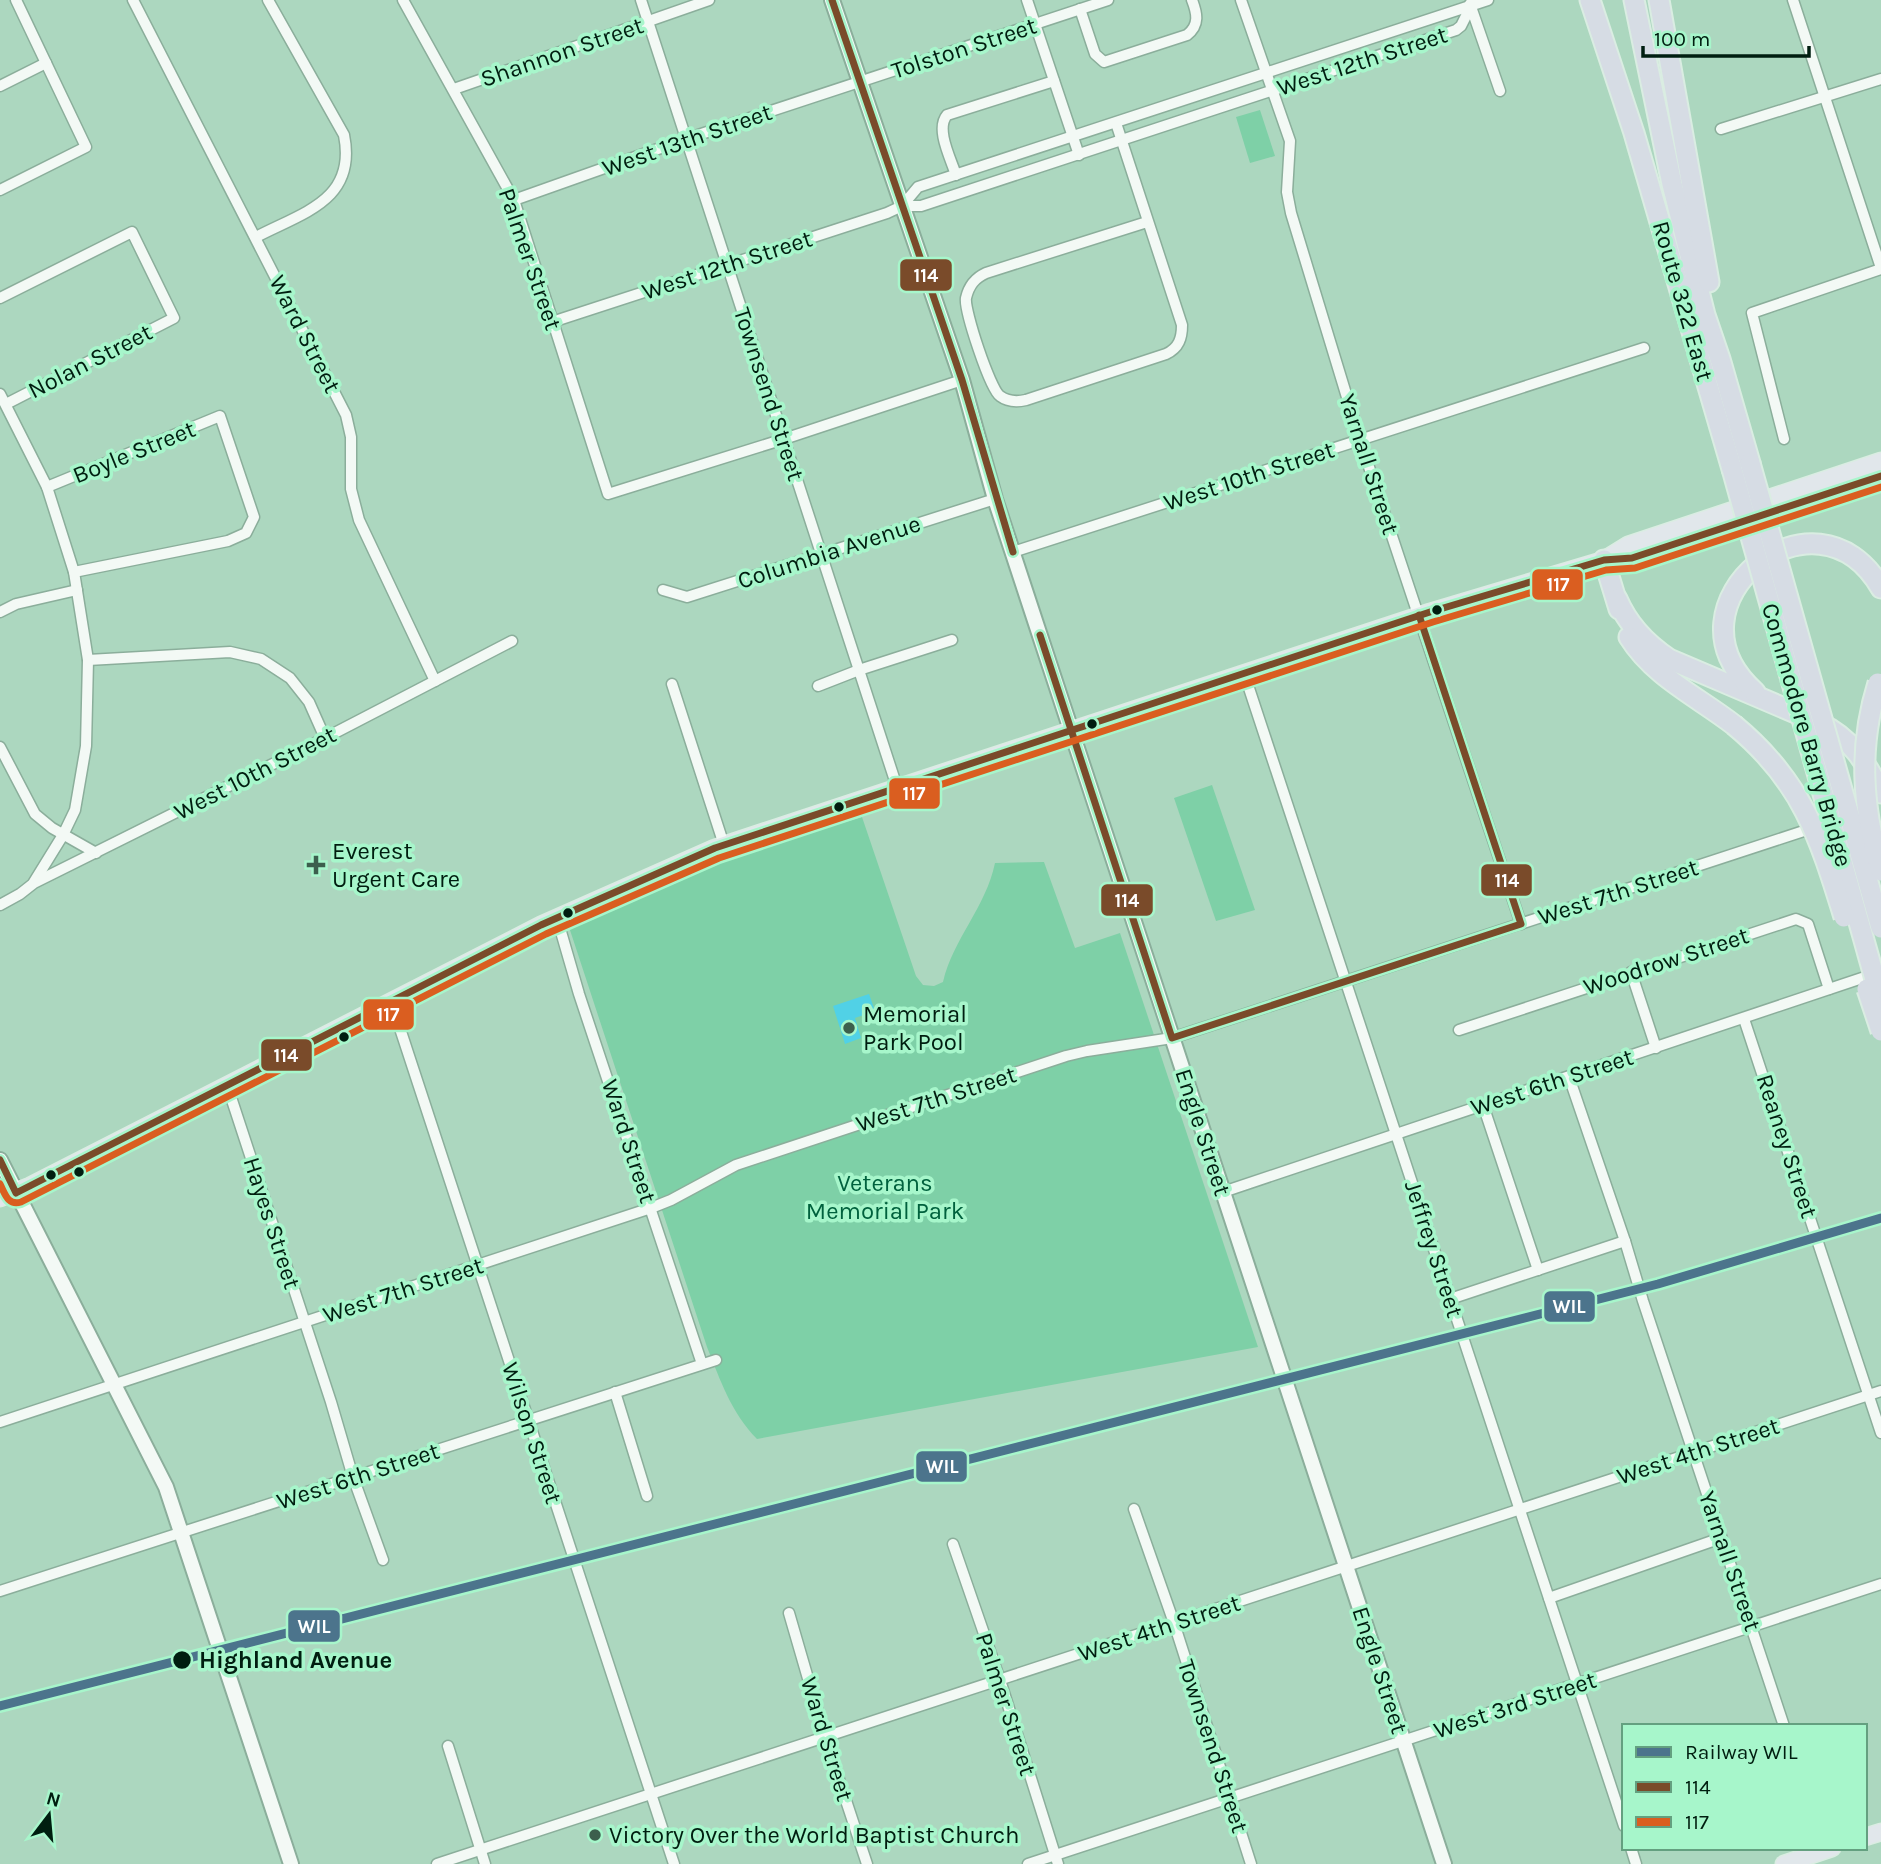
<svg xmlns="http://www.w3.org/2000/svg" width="1881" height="1864" font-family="Karla,sans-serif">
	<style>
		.green { fill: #7ed0a7 }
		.water { fill: #51d1e6 }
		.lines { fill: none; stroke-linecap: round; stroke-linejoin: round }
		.street-casing { stroke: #8bae9b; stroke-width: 13 }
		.secondary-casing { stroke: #8bae9b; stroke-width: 18 }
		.primary-casing { stroke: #daede2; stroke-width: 19 }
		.highway-casing { stroke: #daede2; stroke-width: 23 }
		.street { stroke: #f3f9f5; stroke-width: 10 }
		.secondary { stroke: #f3f9f5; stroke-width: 14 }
		.primary { stroke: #e1e7eb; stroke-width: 16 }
		.highway { stroke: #d6dce4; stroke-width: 19 }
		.highway-bridge-casing { stroke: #daede2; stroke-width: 23; stroke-linecap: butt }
		.highway-bridge { stroke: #d6dce4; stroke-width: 19 }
		.bus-1-casing { stroke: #a7f6cb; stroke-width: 12 }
		.bus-2-casing { stroke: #a7f6cb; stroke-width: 12 }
		.bus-1 { stroke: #7a4b2a; stroke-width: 7 }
		.bus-2 { stroke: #da5e20; stroke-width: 7 }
		.rail-1-casing { stroke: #a7f6cb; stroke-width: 14 }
		.rail-1 { stroke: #4c748c; stroke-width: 9 }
		.bus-dot { fill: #001e10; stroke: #a7f6cb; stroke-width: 2.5 }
		.poi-dot { fill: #3c5f4d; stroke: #a7f6cb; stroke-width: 2.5 }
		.labels { text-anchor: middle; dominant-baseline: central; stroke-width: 7; stroke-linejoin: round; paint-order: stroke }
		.street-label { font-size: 24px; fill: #001e10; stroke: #a7f6cb }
		.poi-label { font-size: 24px; fill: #001e10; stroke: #a7f6cb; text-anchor: start }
		.park-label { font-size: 24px; fill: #00613d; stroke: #a7f6cb }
		.stop-label { font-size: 24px; font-weight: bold; fill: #001e10; stroke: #a7f6cb; text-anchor: start }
		.line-badge { stroke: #a7f6cb; stroke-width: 2.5 }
		.badge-label { font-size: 19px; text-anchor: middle; font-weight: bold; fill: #fff }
	</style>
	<rect width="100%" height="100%" fill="#acd7bf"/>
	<g class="green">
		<polygon points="1260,110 1275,156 1250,163 1236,117"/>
		<polygon points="1212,785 1255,910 1216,921 1174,798"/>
		<path d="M862,817l54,159 7,9 11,1 9,-4c10,-43 43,-75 52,-119l49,-1 31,86 45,-15 138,414 -501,92c-26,-27 -36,-57 -50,-92l-138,-420 143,-65z"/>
	</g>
	<polygon class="water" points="869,994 875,1011 855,1018 861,1038 845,1044 833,1006"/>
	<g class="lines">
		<defs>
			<g id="street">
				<polyline points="133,0 346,415 351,437 351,489 359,520 435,681"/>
				<polyline points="403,0 514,200 608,494 784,439 962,380"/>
				<polyline points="641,0 897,787"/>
				<polyline points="1027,0 1079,155"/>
				<polyline points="1241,0 1290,141 1287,192 1291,213 1360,440 1521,924"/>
				<polyline points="1793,0 1881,268"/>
				<polyline points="1470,4 1500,91"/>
				<path d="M1080,9l15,45 9,8 83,-27c13,-10 10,-22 5,-35"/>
				<polyline points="0,86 46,63"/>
				<polyline points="454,89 709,0"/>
				<path d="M1116,123l66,202c0,13 -3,23 -16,29l-140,46c-9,2 -18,2 -26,-4 -10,-7 -36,-86 -34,-98 3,-13 9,-20 20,-25l161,-51"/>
				<polyline points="1721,129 1881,79"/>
				<path d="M956,175c-5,-16 -21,-46 -9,-60l107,-34"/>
				<polyline points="0,190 86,147 16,0"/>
				<polyline points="514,200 686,139 1108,0"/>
				<polyline points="902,206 918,187 1488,0"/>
				<path d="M256,237c48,-25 101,-37 88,-102l-76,-135"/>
				<polyline points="0,298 132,232 174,318 6,404"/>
				<polyline points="552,322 887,213 902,206 921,206 1456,30 1461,26 1471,6"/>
				<polyline points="0,394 47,487 74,572 88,660 86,746 75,810 63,835 34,882"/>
				<polyline points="1784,439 1752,313 1881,269"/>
				<polyline points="47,487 220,416 254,517 246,533 228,541 74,572"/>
				<polyline points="1013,552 1644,348"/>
				<polyline points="663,590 687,597 995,499"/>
				<polyline points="0,612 16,604 77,590"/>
				<polyline points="88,660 230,652 261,659 290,678 309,702 325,738"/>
				<polyline points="1244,673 1624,1826"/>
				<polyline points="672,684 724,845"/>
				<polyline points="818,686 859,670 952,640"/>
				<polyline points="0,747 35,814 52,828 96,853"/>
				<polyline points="0,905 20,894 34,883 325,738 512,641"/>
				<polyline points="557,918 579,994 702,1364"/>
				<polyline points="1631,972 1656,1048"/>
				<polyline points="391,1001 674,1864"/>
				<polyline points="1744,1019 1881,1433"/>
				<polyline points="1459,1030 1796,919 1808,924 1829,989"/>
				<polyline points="1569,1077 1625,1241 1643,1301 1784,1726"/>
				<polyline points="227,1085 331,1402 353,1477 383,1560"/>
				<polyline points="1483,1105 1538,1270"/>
				<polyline points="1223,1192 1874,974"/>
				<polyline points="1450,1299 1625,1241"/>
				<polyline points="615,1392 647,1496"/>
				<polyline points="0,1422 651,1208 671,1200 736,1165 1066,1056 1087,1051 1172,1038 1816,827"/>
				<polyline points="1134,1509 1174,1623 1251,1864"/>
				<polyline points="953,1544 1000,1680 1058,1864"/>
				<polyline points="0,1591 716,1360"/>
				<polyline points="1549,1598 1721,1538"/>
				<polyline points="789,1613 825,1737 867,1864"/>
				<polyline points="448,1746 485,1864"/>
				<polyline points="1631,1848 1636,1864"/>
				<polyline points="437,1864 1881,1391"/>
				<polyline points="1028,1864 1881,1584"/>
			</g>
			<g id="secondary">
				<polyline points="832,0 962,380 995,499 1444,1864"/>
				<polyline points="0,1160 166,1487 291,1864"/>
			</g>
			<g id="primary">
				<polyline points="1607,558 1628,545 1881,461"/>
				<polyline points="0,1198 30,1186 541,925 715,848 1430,612 1604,560 1632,558 1881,476"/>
				<polyline points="1865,1837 1881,1832"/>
				<polyline points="1784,1864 1832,1848"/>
			</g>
			<g id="highway">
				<polyline points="1590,0 1634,133 1732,469"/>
				<polyline points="1634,0 1672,184 1705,315 1720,359 1750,463"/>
				<polyline points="1659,0 1709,282"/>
				<polyline points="1604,560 1619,609"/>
				<path d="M1617,599c11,26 28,44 52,60l150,64c32,15 47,39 62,70"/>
				<path d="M1629,637c25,40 69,60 105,88"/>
				<path d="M1755,692c-99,-88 61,-217 126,-104"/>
			</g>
		</defs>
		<use href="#street" class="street-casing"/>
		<use href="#secondary" class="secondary-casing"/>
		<use href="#primary" class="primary-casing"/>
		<use href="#highway" class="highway-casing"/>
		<use href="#street" class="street"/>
		<use href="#secondary" class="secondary"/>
		<use href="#primary" class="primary"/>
		<use href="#highway" class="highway"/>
		<defs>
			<g id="highway-bridge">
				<polyline points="1750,463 1881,928"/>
				<polyline points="1732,469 1881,1001"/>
				<path d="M1878,683c-20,64 -16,124 3,188"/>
				<path d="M1734,725c68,56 85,111 110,192"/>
				<polyline points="1867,989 1881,1031"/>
			</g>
		</defs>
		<use href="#highway-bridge" class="highway-bridge-casing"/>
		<use href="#highway-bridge" class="highway-bridge"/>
		<defs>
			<g id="bus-1">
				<polyline points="832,0 962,380 1013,552"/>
				<polyline points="1040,635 1172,1038 1521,924 1419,615"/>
				<polyline points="0,1160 16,1193 541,925 715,848 1430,612 1604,560 1632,558 1881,476"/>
			</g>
			<path id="bus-2" d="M0,1184c5,10 8,22 21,18l525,-268 173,-76 714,-236 173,-52 29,-2 246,-81"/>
		</defs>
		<use href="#bus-1" class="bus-1-casing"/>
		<use href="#bus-2" class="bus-2-casing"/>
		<use href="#bus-1" class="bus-1"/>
		<use href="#bus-2" class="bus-2"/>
		<defs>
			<polyline id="rail-1" points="0,1706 1658,1284 1881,1218"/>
		</defs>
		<use href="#rail-1" class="rail-1-casing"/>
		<use href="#rail-1" class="rail-1"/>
	</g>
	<g class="bus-dot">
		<circle cx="1437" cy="610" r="6"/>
		<circle cx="1092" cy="724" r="6"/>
		<circle cx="839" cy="807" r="6"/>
		<circle cx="568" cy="913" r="6"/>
		<circle cx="344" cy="1037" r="6"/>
		<circle cx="79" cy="1172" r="6"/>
		<circle cx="51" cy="1175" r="6"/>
		<circle cx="182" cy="1660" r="10"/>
	</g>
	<g class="poi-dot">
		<path d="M312.5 854.5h7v7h7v7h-7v7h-7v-7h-7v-7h7z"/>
		<circle cx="849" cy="1028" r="7"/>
		<circle cx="595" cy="1835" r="7"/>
	</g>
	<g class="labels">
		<g class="street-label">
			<text transform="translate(964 48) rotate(-18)">Tolston Street</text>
			<text transform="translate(562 52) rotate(-19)">Shannon Street</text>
			<text transform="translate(1362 61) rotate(-18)">West 12th Street</text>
			<text transform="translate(687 140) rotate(-19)">West 13th Street</text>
			<text transform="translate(530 259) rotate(71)">Palmer Street</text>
			<text transform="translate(727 265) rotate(-18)">West 12th Street</text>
			<text transform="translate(1683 301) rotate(74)">Route 322 East</text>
			<text transform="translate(305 334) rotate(63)">Ward Street</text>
			<text transform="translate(90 361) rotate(-27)">Nolan Street</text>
			<text transform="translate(769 394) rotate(72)">Townsend Street</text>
			<text transform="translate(134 452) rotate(-22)">Boyle Street</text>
			<text transform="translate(1369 464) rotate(72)">Yarnall Street</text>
			<text transform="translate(1249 476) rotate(-18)">West 10th Street</text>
			<text transform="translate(829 552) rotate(-18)">Columbia Avenue</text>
			<text transform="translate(1807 735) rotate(74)">Commodore Barry Bridge</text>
			<text transform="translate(255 773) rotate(-27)">West 10th Street</text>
			<text transform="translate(1618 892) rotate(-18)">West 7th Street</text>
			<text transform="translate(1666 961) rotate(-18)">Woodrow Street</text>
			<text transform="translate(1552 1082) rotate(-18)">West 6th Street</text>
			<text transform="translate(936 1099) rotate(-18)">West 7th Street</text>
			<text transform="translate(1203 1132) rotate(72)">Engle Street</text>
			<text transform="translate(629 1141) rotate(72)">Ward Street</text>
			<text transform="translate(1787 1146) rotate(72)">Reaney Street</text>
			<text transform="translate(272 1223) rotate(72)">Hayes Street</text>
			<text transform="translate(1434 1249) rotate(72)">Jeffrey Street</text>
			<text transform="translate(403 1290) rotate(-18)">West 7th Street</text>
			<text transform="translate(532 1433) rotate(72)">Wilson Street</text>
			<text transform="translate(1698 1451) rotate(-18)">West 4th Street</text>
			<text transform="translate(358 1476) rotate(-18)">West 6th Street</text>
			<text transform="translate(1730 1561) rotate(71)">Yarnall Street</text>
			<text transform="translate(1159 1628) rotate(-18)">West 4th Street</text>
			<text transform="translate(1380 1670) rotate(72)">Engle Street</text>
			<text transform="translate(1006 1704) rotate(72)">Palmer Street</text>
			<text transform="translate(1515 1705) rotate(-18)">West 3rd Street</text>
			<text transform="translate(827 1739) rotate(73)">Ward Street</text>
			<text transform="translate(1213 1746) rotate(72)">Townsend Street</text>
		</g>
		<g class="poi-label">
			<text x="332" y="851">Everest<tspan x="332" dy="28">Urgent Care</tspan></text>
			<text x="863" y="1014">Memorial<tspan x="863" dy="28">Park Pool</tspan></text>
			<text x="609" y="1835">Victory Over the World Baptist Church</text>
		</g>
		<g class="park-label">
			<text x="885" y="1183">Veterans<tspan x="885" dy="28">Memorial Park</tspan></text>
		</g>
		<g class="stop-label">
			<text x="199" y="1660">Highland Avenue</text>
		</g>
	</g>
	<g class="line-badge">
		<rect x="899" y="258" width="54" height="34" rx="7" fill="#7a4b2a"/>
		<rect x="1531" y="568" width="53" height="33" rx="7" fill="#da5e20"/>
		<rect x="888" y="777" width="53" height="33" rx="7" fill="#da5e20"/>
		<rect x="1480" y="863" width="53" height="34" rx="7" fill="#7a4b2a"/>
		<rect x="1100" y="883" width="54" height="34" rx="7" fill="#7a4b2a"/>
		<rect x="362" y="998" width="53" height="33" rx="7" fill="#da5e20"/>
		<rect x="260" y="1038" width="53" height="34" rx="7" fill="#7a4b2a"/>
		<rect x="1543" y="1290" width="53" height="33" rx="7" fill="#4c748c"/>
		<rect x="915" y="1450" width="53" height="33" rx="7" fill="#4c748c"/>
		<rect x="287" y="1609" width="54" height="34" rx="7" fill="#4c748c"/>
	</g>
	<g class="badge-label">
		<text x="926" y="282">114</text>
		<text x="1558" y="591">117</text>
		<text x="914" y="800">117</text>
		<text x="1507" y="887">114</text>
		<text x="1127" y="907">114</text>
		<text x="388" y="1021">117</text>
		<text x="286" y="1062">114</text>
		<text x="1569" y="1313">WIL</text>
		<text x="942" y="1473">WIL</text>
		<text x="314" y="1633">WIL</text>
	</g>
	<rect x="1622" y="1724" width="245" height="126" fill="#a7f6cb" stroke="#64a080" stroke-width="2"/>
	<rect x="1636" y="1747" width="35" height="10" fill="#4c748c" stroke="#64a080" stroke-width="2"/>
	<text x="1685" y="1759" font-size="21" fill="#001e10">Railway WIL</text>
	<rect x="1636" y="1782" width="35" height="10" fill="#7a4b2a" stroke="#64a080" stroke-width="2"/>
	<text x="1685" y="1794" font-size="21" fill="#001e10">114</text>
	<rect x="1636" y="1817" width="35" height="10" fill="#da5e20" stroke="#64a080" stroke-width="2"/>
	<text x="1685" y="1829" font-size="21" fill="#001e10">117</text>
	<g transform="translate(49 1815) rotate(16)" stroke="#a7f6cb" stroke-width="5" paint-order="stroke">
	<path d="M0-5L12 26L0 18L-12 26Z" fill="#001e10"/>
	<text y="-10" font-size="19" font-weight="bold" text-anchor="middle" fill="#001e10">N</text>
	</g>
	<path d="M1643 46v10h166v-10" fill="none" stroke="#001e10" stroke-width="3.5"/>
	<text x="1654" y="46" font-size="21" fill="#001e10" stroke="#a7f6cb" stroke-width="5" paint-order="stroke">100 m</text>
</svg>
